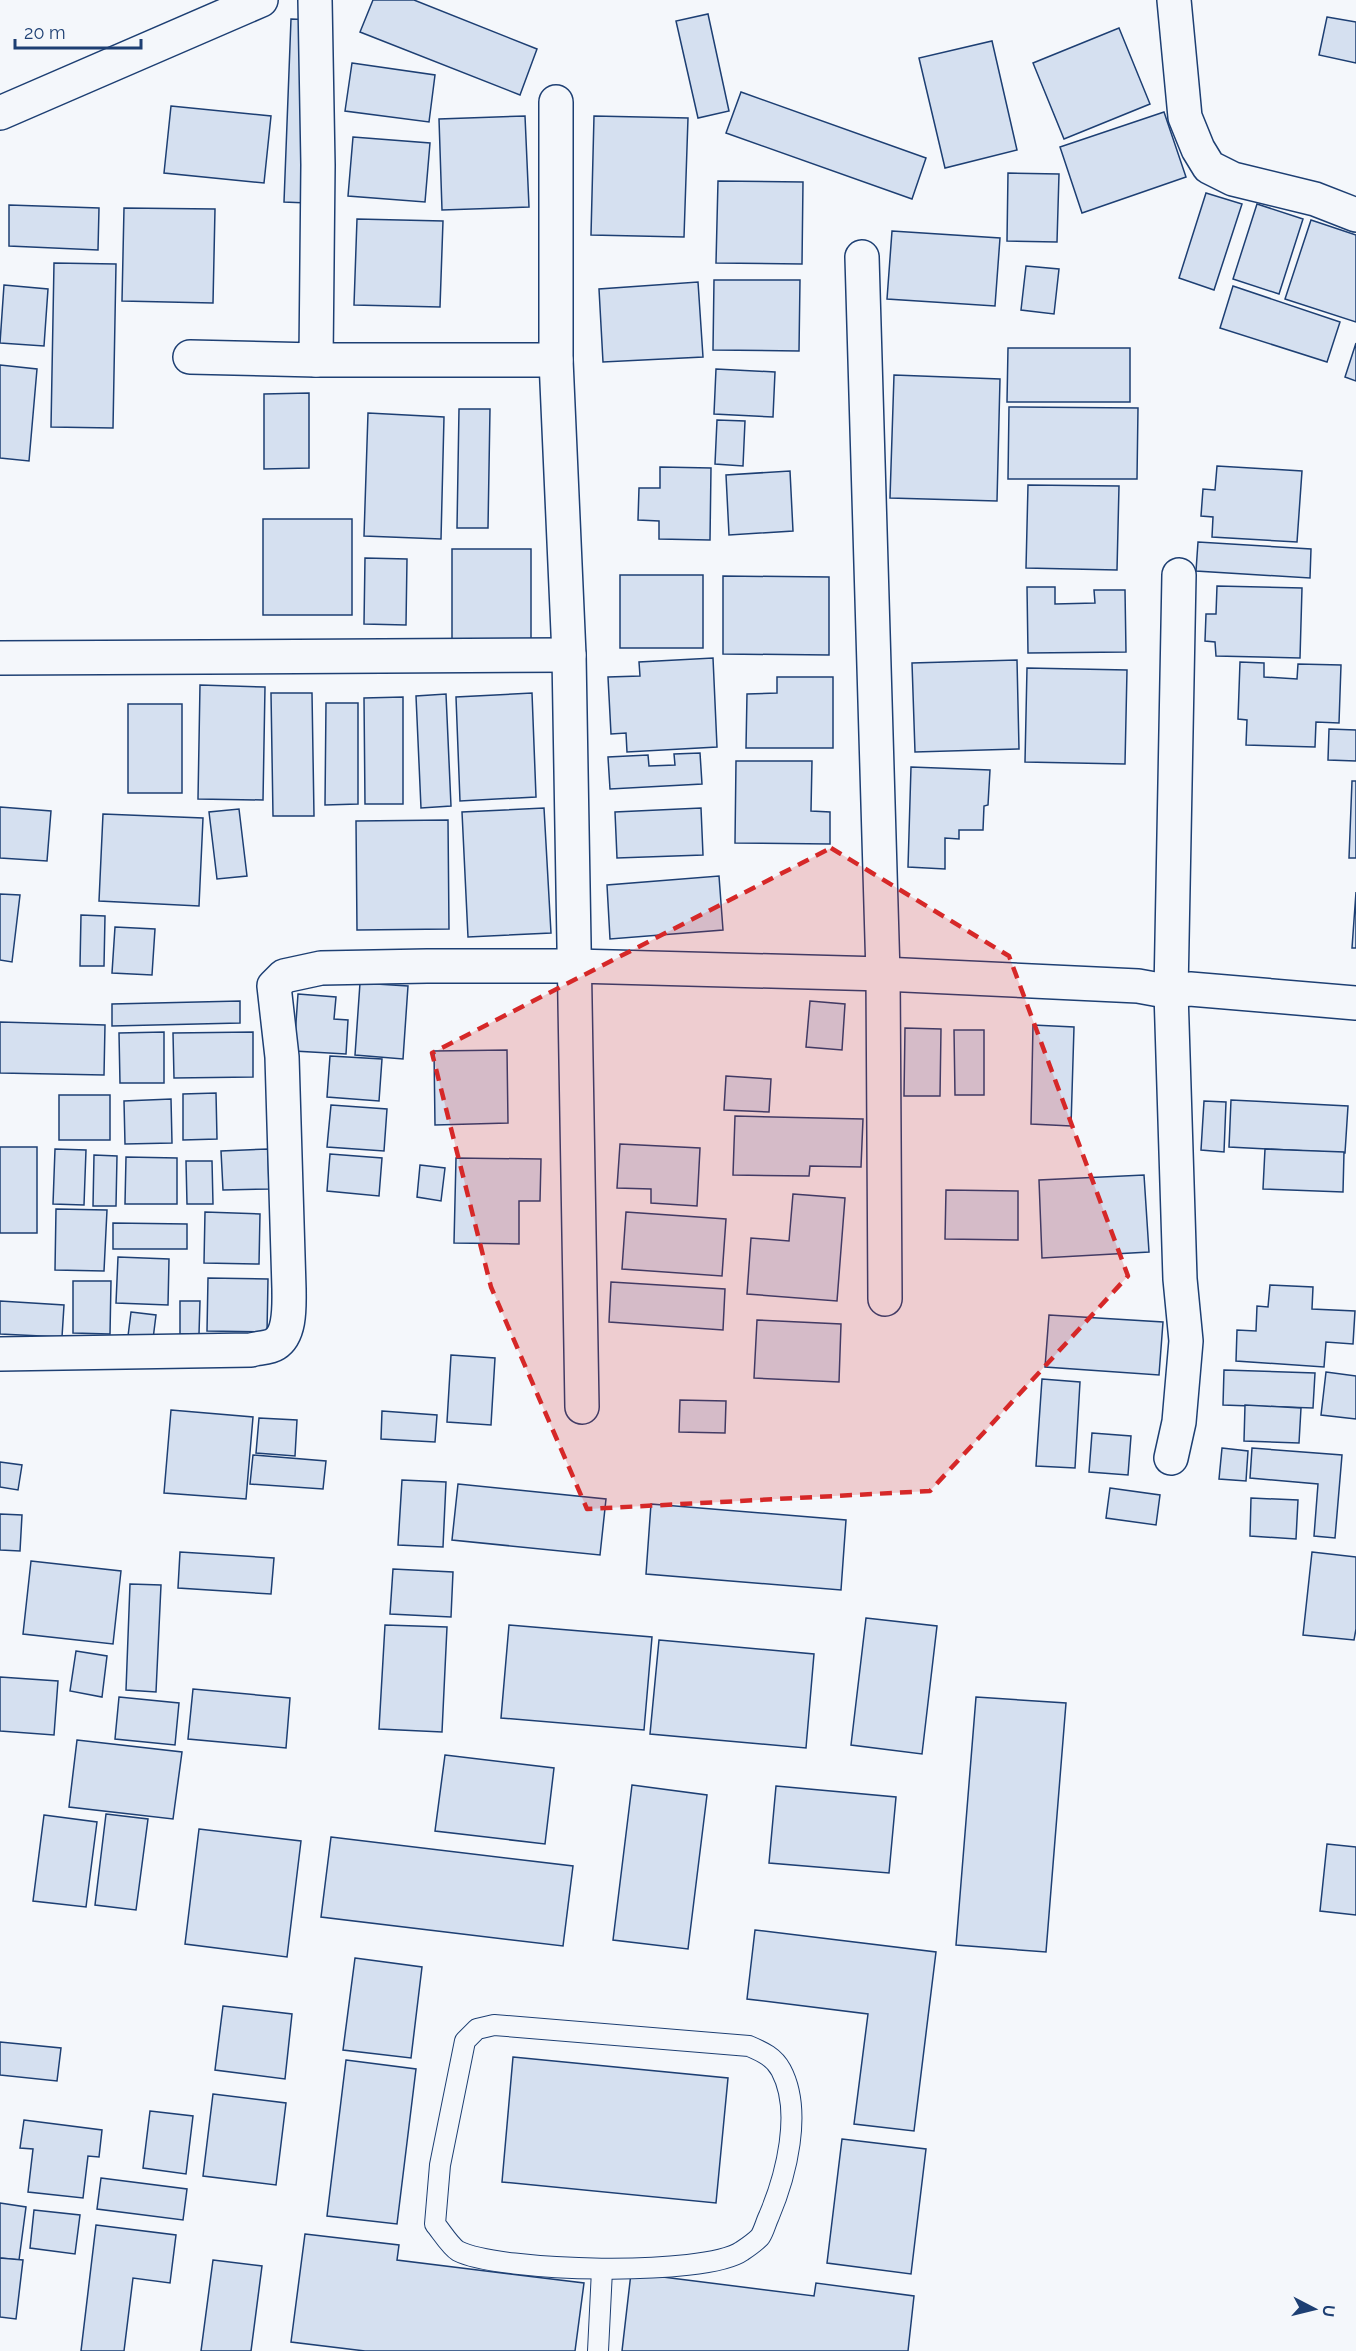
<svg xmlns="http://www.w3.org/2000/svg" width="1356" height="2351" font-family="Raleway,sans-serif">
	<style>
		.building { fill: #d5e0f0; stroke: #1d3f73; stroke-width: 1.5 }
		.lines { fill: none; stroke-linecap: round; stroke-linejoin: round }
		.service-casing { stroke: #1d3f73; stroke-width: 22 }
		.minor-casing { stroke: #1d3f73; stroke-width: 36 }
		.service { stroke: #f4f7fb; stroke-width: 20 }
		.minor { stroke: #f4f7fb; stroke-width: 33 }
		.marked { fill: #d62828; fill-opacity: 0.2; stroke: #d62828; stroke-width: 4.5; stroke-dasharray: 12 8; stroke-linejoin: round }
	</style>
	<rect width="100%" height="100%" fill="#f4f7fb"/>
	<g class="building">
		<polygon points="373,0 414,0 537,49 520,95 360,32"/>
		<polygon points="708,14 729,111 698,118 676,21"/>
		<polygon points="1327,17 1356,22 1356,63 1319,55"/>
		<polygon points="291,19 314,20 307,203 284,202"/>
		<polygon points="1119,28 1150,104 1064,139 1033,63"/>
		<polygon points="992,41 1017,150 945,168 919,58"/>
		<polygon points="352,63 435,75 429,122 345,111"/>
		<polygon points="741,92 926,158 912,199 726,133"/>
		<polygon points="171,106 271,116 264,183 164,173"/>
		<polygon points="1164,112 1186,177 1082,213 1060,147"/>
		<polygon points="525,116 529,207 442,210 439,119"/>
		<polygon points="594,116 688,118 684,237 591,235"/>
		<polygon points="353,137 430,143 425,202 348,196"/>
		<polygon points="1008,173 1059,174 1057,242 1007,241"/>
		<polygon points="718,181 803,182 802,264 716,263"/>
		<polygon points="1206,193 1242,204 1214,290 1179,278"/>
		<polygon points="1257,204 1303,219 1279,294 1233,279"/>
		<polygon points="9,205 99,208 98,250 9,246"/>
		<polygon points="124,208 215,209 213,303 122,301"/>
		<polygon points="357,219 443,221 440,307 354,305"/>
		<polygon points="1311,220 1356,235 1356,322 1285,299"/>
		<polygon points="892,231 1000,238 995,306 887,299"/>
		<polygon points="54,263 116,264 113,428 51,427"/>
		<polygon points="1026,266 1059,269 1054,314 1021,310"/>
		<polygon points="714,280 800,280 799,351 713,350"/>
		<polygon points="698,282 703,357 603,362 599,289"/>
		<polygon points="4,285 48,289 44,346 0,343"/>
		<polygon points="1233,286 1340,322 1327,362 1220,328"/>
		<polygon points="1356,343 1356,381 1345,377"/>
		<polygon points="1008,348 1130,348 1130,402 1007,402"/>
		<polygon points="0,365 37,369 29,461 0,458"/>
		<polygon points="716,369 775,372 773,417 714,414"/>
		<polygon points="894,375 1000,379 997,501 890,498"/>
		<polygon points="309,393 309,468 264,469 264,394"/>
		<polygon points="1009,407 1138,408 1137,479 1008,479"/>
		<polygon points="459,409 490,409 488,528 457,528"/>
		<polygon points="368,413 444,417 441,539 364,536"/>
		<polygon points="717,420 745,421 743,466 715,464"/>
		<polygon points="1217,466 1302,471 1297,542 1212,537 1213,517 1201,516 1203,489 1215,490"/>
		<polygon points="660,467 711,468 710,540 659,539 659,521 638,520 639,488 660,488"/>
		<polygon points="790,471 793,531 729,535 726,475"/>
		<polygon points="1028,485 1119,486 1117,570 1026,568"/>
		<rect x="263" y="519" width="89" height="96"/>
		<polygon points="1198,542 1311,549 1310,578 1196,571"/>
		<rect x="452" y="549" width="79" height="93"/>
		<polygon points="365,558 407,559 406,625 364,624"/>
		<rect x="620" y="575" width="83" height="73"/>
		<polygon points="723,576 829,577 829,655 723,654"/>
		<polygon points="1217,586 1302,588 1300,658 1216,656 1215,642 1205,641 1206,614 1216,614"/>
		<polygon points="1027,587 1055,587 1055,604 1095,603 1094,590 1125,590 1126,652 1028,653"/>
		<polygon points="713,658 717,747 627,752 626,733 611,734 608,677 640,676 639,662"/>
		<polygon points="1017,660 1019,749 915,752 912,663"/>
		<polygon points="1240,662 1264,663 1264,677 1297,679 1298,664 1341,665 1339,723 1316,722 1315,747 1246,745 1247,720 1238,719"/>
		<polygon points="1027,668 1127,670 1125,764 1025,762"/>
		<polygon points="777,677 833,677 833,748 746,748 747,694 777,693"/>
		<polygon points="200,685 265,687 263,800 198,799"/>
		<polygon points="271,693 312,693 314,816 273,816"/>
		<polygon points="532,693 536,797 460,801 456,697"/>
		<polygon points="446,694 451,806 421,808 416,696"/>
		<polygon points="403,697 403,804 365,804 364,698"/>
		<polygon points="326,703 358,703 358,804 325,805"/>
		<rect x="128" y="704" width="54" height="89"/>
		<polygon points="1329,729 1356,730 1356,761 1328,760"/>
		<polygon points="700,753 702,784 610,789 608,757 648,755 649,766 675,765 674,754"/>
		<polygon points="736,761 812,761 811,811 830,812 830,844 735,843"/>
		<polygon points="911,767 990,770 988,805 984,806 983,830 959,830 959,839 945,838 945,869 908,867"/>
		<polygon points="1352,781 1356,781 1356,858 1349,858"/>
		<polygon points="0,807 51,811 47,861 0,858"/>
		<polygon points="544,808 551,933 468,937 462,812"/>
		<polygon points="701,808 703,855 617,858 615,812"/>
		<polygon points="239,809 247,876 217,879 209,812"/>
		<polygon points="103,814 203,818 199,906 99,901"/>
		<polygon points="448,820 449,929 357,930 356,821"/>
		<polygon points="719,876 723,930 610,939 607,885"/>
		<polygon points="1356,892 1356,948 1352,948"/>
		<polygon points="0,894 20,895 12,962 0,960"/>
		<polygon points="81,915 105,916 104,966 80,966"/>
		<polygon points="115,927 155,929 152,975 112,973"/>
		<polygon points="360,983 408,986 403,1059 355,1055"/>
		<polygon points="298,994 336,997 334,1019 348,1020 346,1054 294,1051"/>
		<polygon points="240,1001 240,1023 112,1026 112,1004"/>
		<polygon points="810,1001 845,1004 842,1050 806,1047"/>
		<polygon points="0,1022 105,1025 104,1075 0,1073"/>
		<polygon points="1033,1025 1074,1027 1071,1126 1031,1124"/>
		<polygon points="905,1028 941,1029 940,1096 904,1096"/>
		<polygon points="954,1030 984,1030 984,1095 955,1095"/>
		<polygon points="164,1032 164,1083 120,1083 119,1033"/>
		<polygon points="253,1032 253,1077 174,1078 173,1033"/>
		<polygon points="507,1050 508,1123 435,1125 434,1051"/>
		<polygon points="330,1056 382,1059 379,1101 327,1097"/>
		<polygon points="726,1076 771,1079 769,1112 724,1110"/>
		<polygon points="216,1093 217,1139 183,1140 183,1094"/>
		<rect x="59" y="1095" width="51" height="45"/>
		<polygon points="171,1099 172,1143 125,1144 124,1101"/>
		<polygon points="1231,1100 1348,1106 1345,1153 1229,1147"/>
		<polygon points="1204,1101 1226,1102 1224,1152 1201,1150"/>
		<polygon points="331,1105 387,1109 384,1151 327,1147"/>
		<polygon points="735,1116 863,1119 861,1167 810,1166 809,1176 733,1175"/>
		<polygon points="620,1144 700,1148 697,1206 651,1203 651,1189 617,1188"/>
		<rect x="0" y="1147" width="37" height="86"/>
		<polygon points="55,1149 86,1150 84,1205 53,1204"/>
		<polygon points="268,1149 269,1189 223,1190 221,1151"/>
		<polygon points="1265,1149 1344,1152 1343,1192 1263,1189"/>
		<polygon points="330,1154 382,1158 379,1196 327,1191"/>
		<polygon points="94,1155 117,1156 116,1206 93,1206"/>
		<polygon points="126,1157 177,1158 177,1204 125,1204"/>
		<polygon points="456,1158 541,1159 540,1201 519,1201 519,1244 454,1243"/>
		<polygon points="186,1161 212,1161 213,1204 187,1204"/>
		<polygon points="420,1165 445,1168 441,1201 417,1197"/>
		<polygon points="1144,1175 1149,1252 1042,1258 1039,1180"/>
		<polygon points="946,1190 1018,1191 1018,1240 945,1239"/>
		<polygon points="793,1194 845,1198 837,1301 747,1294 751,1238 789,1241"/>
		<polygon points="56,1209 107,1210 104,1271 55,1270"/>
		<polygon points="205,1212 260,1214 259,1264 204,1263"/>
		<polygon points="626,1212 726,1219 722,1276 622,1269"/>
		<polygon points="113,1223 187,1224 187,1249 113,1249"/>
		<polygon points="118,1257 169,1259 168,1305 116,1303"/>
		<polygon points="208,1278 268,1279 267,1332 207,1331"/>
		<polygon points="73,1281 111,1281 110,1334 73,1333"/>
		<polygon points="611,1282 725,1289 723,1330 609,1322"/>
		<polygon points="1270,1285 1313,1287 1312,1309 1355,1311 1353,1344 1326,1342 1324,1367 1236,1361 1237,1330 1256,1331 1257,1306 1268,1307"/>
		<polygon points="0,1301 64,1305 62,1337 0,1334"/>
		<polygon points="180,1301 200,1301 199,1334 180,1334"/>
		<polygon points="131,1312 156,1315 153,1339 128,1336"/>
		<polygon points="1049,1315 1163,1322 1159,1375 1045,1367"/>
		<polygon points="757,1320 841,1324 839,1382 754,1378"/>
		<polygon points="451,1355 495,1358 491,1425 447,1422"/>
		<polygon points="1224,1370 1315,1373 1313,1408 1223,1405"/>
		<polygon points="1326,1372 1356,1376 1356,1419 1321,1415"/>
		<polygon points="1042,1379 1080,1382 1075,1468 1036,1466"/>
		<polygon points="680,1400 726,1401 725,1433 679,1432"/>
		<polygon points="1245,1405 1301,1408 1299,1443 1244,1441"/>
		<polygon points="171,1410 253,1417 246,1499 164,1493"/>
		<polygon points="382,1411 437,1415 435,1442 381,1439"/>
		<polygon points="259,1418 297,1420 295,1456 256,1453"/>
		<polygon points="1092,1433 1131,1436 1128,1475 1089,1472"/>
		<polygon points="1222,1448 1248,1451 1246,1481 1219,1479"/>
		<polygon points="1252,1448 1342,1455 1335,1538 1314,1536 1318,1484 1250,1478"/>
		<polygon points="253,1455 326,1461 323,1489 250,1484"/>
		<polygon points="0,1462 22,1465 18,1490 0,1487"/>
		<polygon points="402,1480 446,1482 443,1547 398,1545"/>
		<polygon points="458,1484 606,1499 600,1555 452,1540"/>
		<polygon points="1110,1488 1160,1495 1156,1525 1106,1518"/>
		<polygon points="1251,1498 1298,1500 1296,1539 1250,1536"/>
		<polygon points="651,1504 846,1520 841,1590 646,1574"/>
		<polygon points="0,1514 22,1515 20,1551 0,1550"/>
		<polygon points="180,1552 274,1558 271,1594 178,1588"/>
		<polygon points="1312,1552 1356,1557 1356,1629 1354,1640 1303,1635"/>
		<polygon points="31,1561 121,1571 113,1644 23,1634"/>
		<polygon points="393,1569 453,1572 451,1617 390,1614"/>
		<polygon points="130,1584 161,1585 156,1692 126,1690"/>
		<polygon points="866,1618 937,1626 922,1754 851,1745"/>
		<polygon points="385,1625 447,1627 442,1732 379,1729"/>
		<polygon points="509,1625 652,1637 644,1730 501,1718"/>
		<polygon points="659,1640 814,1654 806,1748 650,1734"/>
		<polygon points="76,1651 107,1656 102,1697 70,1691"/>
		<polygon points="0,1677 58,1681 54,1735 0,1731"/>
		<polygon points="193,1689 290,1698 286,1748 188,1739"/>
		<polygon points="119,1697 179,1703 175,1745 115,1739"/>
		<polygon points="976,1697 1066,1703 1046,1952 956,1945"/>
		<polygon points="77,1740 182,1752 173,1819 69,1807"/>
		<polygon points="445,1755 554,1768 545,1844 435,1831"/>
		<polygon points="632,1785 707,1795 688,1949 613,1940"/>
		<polygon points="776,1786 896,1797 889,1873 769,1863"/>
		<polygon points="106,1814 148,1819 136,1910 95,1905"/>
		<polygon points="44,1815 97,1822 86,1907 33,1901"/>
		<polygon points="199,1829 301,1841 287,1957 185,1944"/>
		<polygon points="331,1837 573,1866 563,1946 321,1917"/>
		<polygon points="1327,1844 1356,1847 1356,1915 1320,1911"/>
		<polygon points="755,1930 936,1952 914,2131 854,2124 868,2014 747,1999"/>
		<polygon points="355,1958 422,1967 411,2058 343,2050"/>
		<polygon points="223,2006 292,2014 285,2079 215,2070"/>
		<polygon points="0,2042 61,2048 57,2081 0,2075"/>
		<polygon points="513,2057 728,2078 716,2203 502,2182"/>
		<polygon points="346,2060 416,2069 397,2224 327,2216"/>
		<polygon points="213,2094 286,2103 276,2185 203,2176"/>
		<polygon points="150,2111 193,2116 186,2174 143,2168"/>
		<polygon points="24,2120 102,2130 99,2157 88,2156 83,2198 28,2192 33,2149 20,2148"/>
		<polygon points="842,2139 926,2149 911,2274 827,2263"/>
		<polygon points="101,2178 187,2189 183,2220 97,2209"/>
		<polygon points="0,2203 26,2207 19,2260 0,2258"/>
		<polygon points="34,2210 80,2215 75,2254 30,2248"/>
		<polygon points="96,2225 176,2235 170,2283 133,2278 124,2351 81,2351"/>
		<polygon points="305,2234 399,2245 397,2260 584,2283 575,2351 365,2351 291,2342"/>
		<polygon points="0,2258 23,2260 16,2319 0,2317"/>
		<polygon points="213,2260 262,2266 251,2351 201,2351"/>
		<polygon points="631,2273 814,2296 816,2283 914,2296 908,2351 622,2351"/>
	</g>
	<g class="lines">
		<defs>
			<g id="service">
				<path d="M494,2025l255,21c14,6 25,11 32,24 22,41 5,106 -12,146 -3,6 -5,15 -9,21 -5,5 -12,10 -18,14 -37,26 -243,21 -284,0 -8,-5 -17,-20 -23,-27l5,-59 25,-124 12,-12z"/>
				<polyline points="598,2351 602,2270"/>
			</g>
			<g id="minor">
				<polyline points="1174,0 1185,117 1198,149 1209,167 1233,179 1315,199 1356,215"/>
				<polyline points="556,102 556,360 569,655 582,1407"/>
				<polyline points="0,113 261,0"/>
				<polyline points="862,257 883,974 885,1299"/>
				<polyline points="190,357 316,360 318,165 315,0"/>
				<polyline points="316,360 556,360"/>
				<polyline points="0,658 569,655"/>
				<path d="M0,1354l251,-4c6,-2 18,-2 24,-6 16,-10 14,-39 14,-55l-7,-232 -8,-71 10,-10 37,-8 106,-2h148l308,8 255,12 33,6 19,-3 166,14"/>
				<polyline points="1171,1458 1179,1422 1186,1341 1180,1279 1171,992 1179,575"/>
			</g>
		</defs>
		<use href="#service" class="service-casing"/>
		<use href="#minor" class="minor-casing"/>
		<use href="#service" class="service"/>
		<use href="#minor" class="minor"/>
	</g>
	<path class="marked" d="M831,848l178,108 119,320 -198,215 -343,18 -96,-222 -59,-234z"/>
	<g transform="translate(1314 2309) rotate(97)" stroke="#f4f7fb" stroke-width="4.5" paint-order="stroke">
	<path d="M0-4.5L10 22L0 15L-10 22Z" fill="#1d3f73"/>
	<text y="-9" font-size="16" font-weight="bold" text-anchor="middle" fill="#1d3f73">U</text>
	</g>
	<path d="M15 39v9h126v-9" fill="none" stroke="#1d3f73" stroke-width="3"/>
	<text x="24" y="39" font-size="18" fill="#1d3f73" stroke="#f4f7fb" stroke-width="4.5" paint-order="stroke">20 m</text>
</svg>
